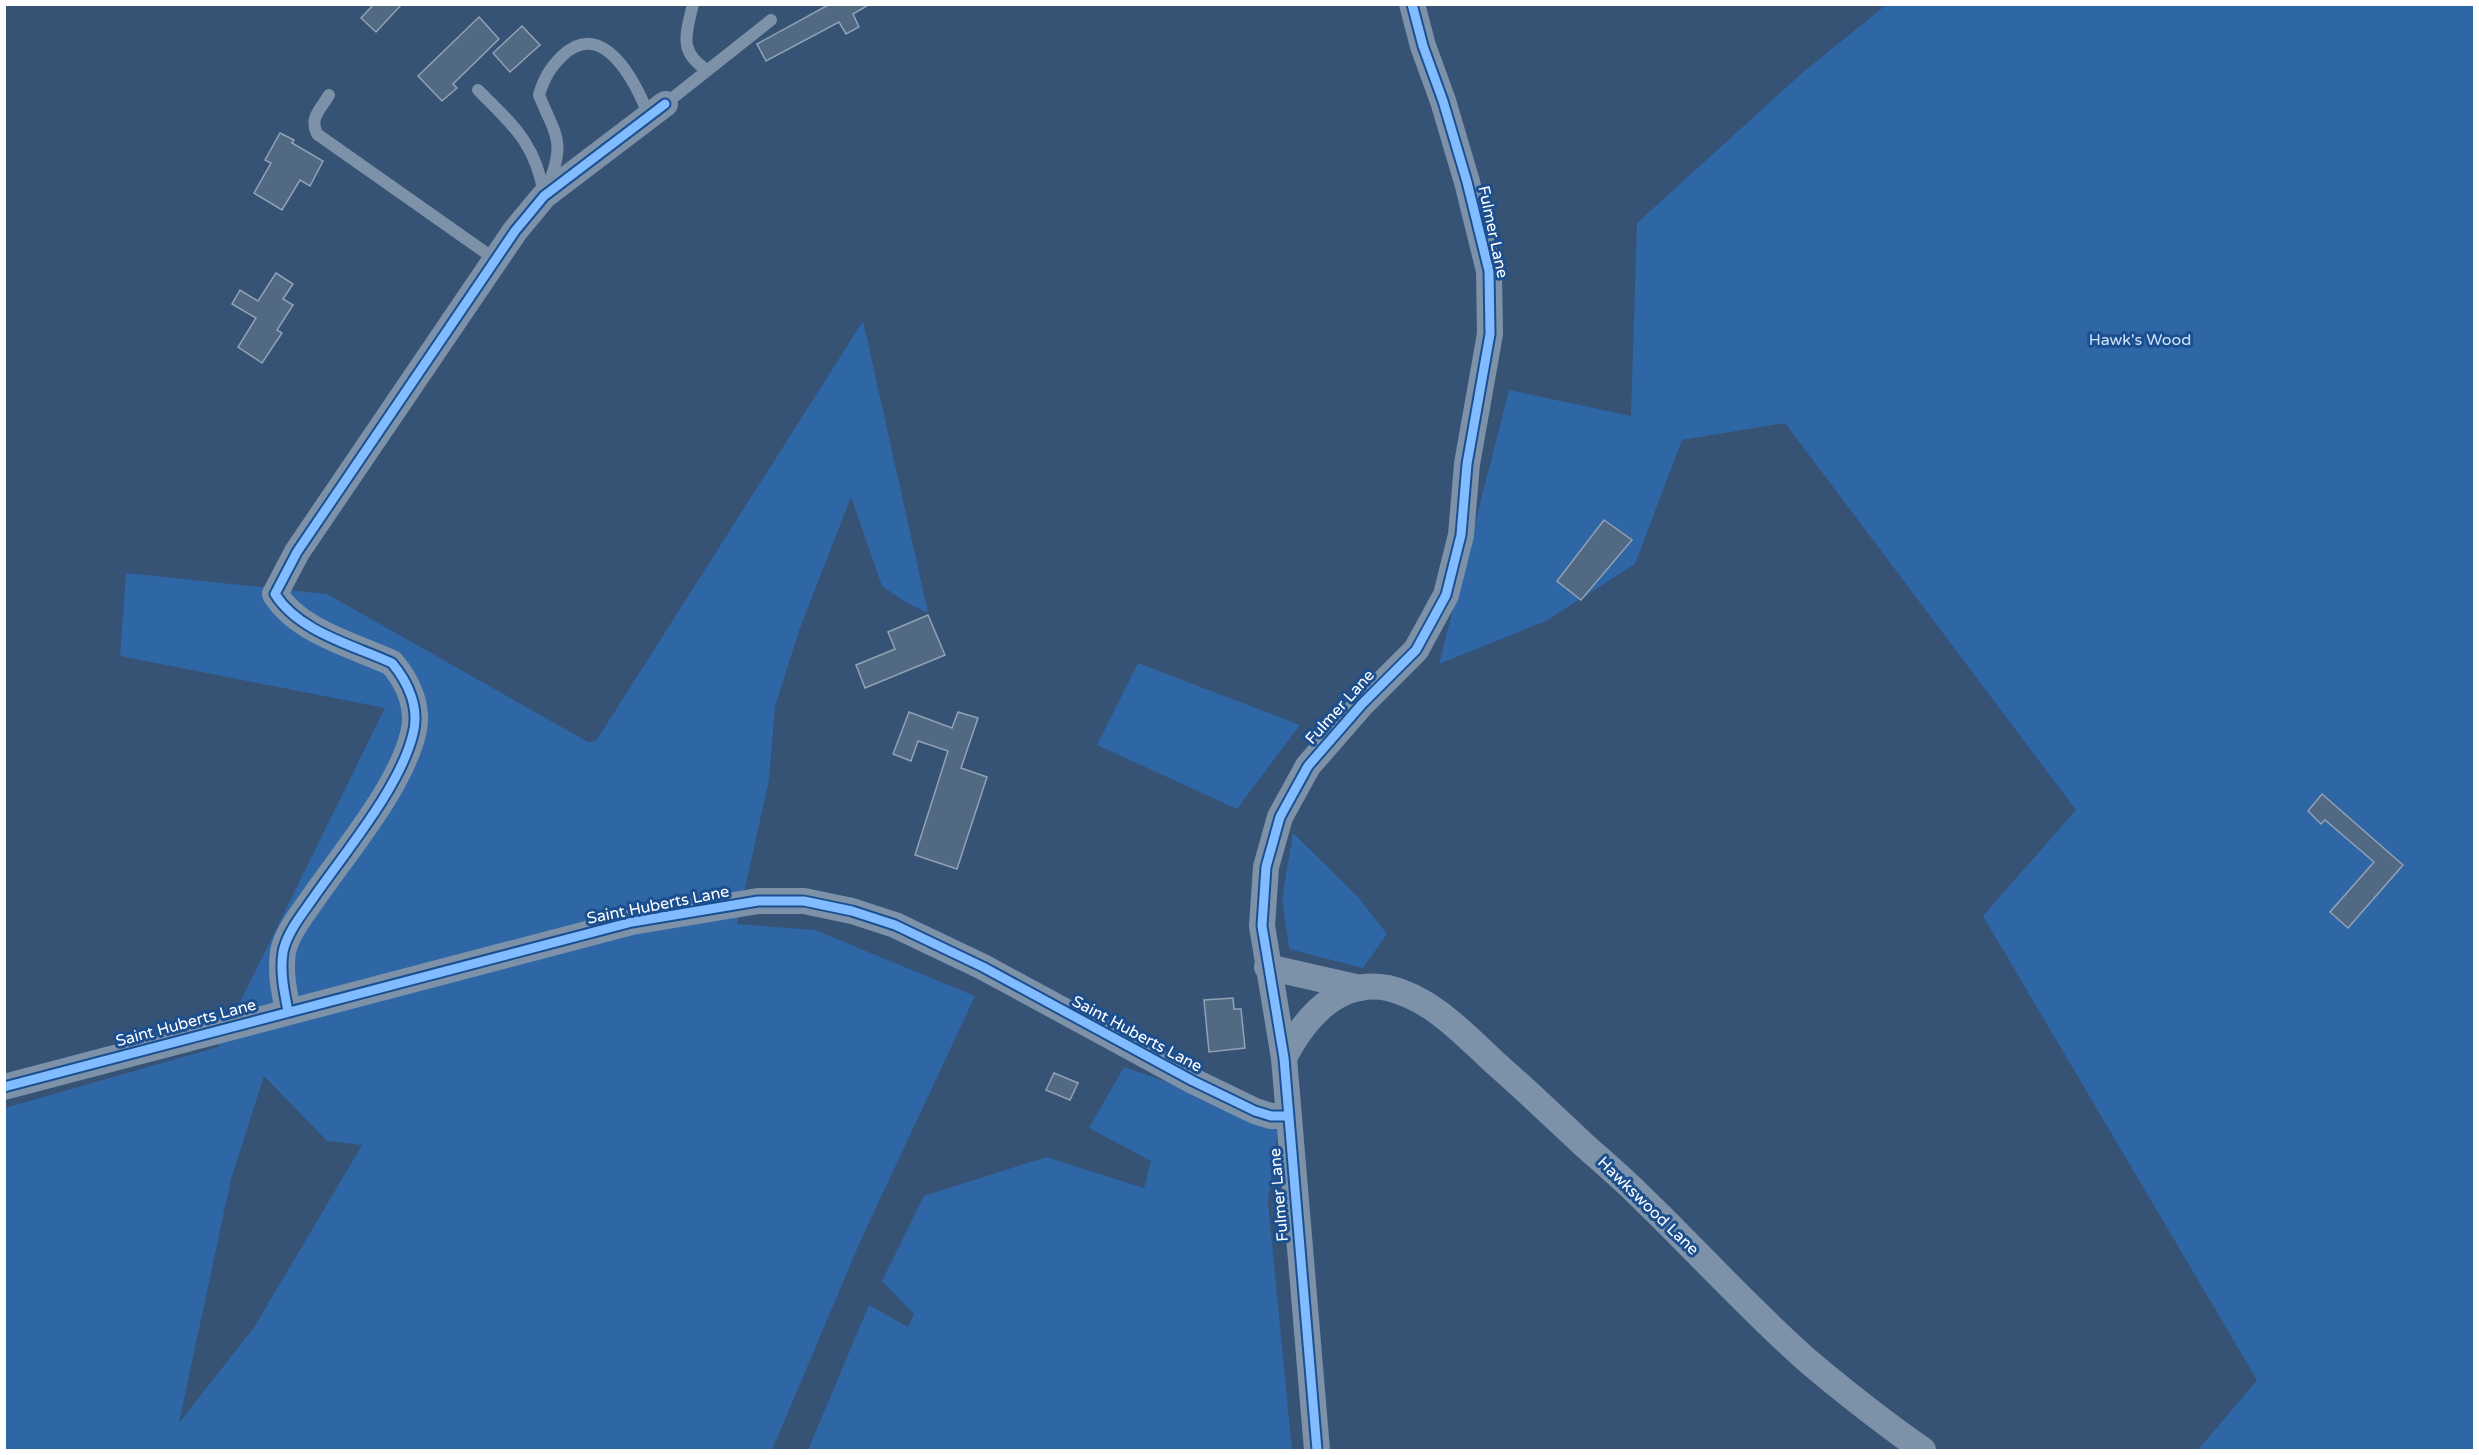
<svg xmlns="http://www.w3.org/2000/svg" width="2479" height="1455" font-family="'Varela Round',sans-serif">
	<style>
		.green { fill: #2f66a5; fill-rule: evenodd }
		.building { fill: #526984; stroke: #92a2b6; stroke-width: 1.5 }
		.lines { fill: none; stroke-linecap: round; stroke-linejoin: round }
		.service { stroke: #7d92a8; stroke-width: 12 }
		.minor { stroke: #7d92a8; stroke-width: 26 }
		.cycleway-casing { stroke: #1b4f8f; stroke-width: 13 }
		.cycleway { stroke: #80bcff; stroke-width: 9 }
		.labels { text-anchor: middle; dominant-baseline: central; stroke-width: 6; stroke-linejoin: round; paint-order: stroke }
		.street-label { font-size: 16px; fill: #fff; stroke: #1b4f8f }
		.park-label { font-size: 16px; fill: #cfe3fa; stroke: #1b4f8f }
	</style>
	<rect width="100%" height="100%" fill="#365274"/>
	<g class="green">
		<polygon points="1886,5 2474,5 2474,1450 2198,1450 2257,1380 1983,916 2076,810 1785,423 1682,440 1635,564 1546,621 1439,664 1509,390 1631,416 1637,223 1802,73"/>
		<path d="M863,321l65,292 -21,-10 -25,-17 -31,-89 -51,131 -25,78 -6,74 -32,144 78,6 160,66 -115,246 -88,208h-767v-342l213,-61 167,-339 -265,-52 6,-83 201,21 261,148 8,-1zM264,1076l63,65 35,4 -107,181 -76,97 52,-244z"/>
		<polygon points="1138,663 1300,725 1237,809 1097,745"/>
		<polygon points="1293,833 1358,897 1387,934 1363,968 1289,949 1282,899"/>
		<polygon points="1124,1067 1205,1095 1278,1131 1268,1202 1292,1450 808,1450 869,1305 908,1327 914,1314 882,1281 924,1196 1046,1157 1144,1188 1151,1161 1089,1128"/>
	</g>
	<g class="building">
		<polygon points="374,4 402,4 376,32 361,18"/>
		<polygon points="830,4 870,4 853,14 859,27 846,34 839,22 766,61 757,44"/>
		<polygon points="479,17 499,39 453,84 457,88 442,101 418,76"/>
		<polygon points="522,26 540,45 510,72 493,53"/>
		<polygon points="280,133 294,140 292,143 323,161 310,186 300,180 282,210 254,193 271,163 265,160"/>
		<polygon points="276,273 293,284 283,299 293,305 277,330 282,333 262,363 238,347 256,318 232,304 240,290 258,301"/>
		<polygon points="1604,520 1632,540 1581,600 1557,581"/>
		<polygon points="928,615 945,655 865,688 856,665 895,649 888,632"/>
		<polygon points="909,712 952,728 958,712 978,718 961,768 987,777 957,869 915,855 948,751 918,741 911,761 893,754"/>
		<polygon points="2322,794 2403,865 2348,928 2330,912 2374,862 2325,820 2321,824 2308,811"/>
		<polygon points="1233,998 1234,1009 1241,1009 1245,1048 1209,1052 1204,1000"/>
		<polygon points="1054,1073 1078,1083 1070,1100 1046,1090"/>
	</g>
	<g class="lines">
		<g class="service">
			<path d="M693,4c-7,30 -15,48 14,66"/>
			<path d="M478,90c35,35 58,54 66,105"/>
			<path d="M329,95c-8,14 -20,22 -12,39l179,126"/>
			<polyline points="665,104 771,20"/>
			<path d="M548,186c18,-46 8,-49 -9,-91 5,-17 11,-27 23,-39 41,-40 74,27 87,60"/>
		</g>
		<g class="minor">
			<polyline points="1267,967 1360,988"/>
			<path d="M288,1011c-4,-20 -8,-39 -5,-59 4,-20 20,-39 31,-55 32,-46 86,-110 99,-163 7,-26 -5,-52 -21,-71 -39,-18 -93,-31 -117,-69l22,-42 218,-321 29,-35 121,-92"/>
			<path d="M1284,1058c20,-39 54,-80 104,-70 43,10 75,45 106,74 31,27 60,55 90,83 19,17 39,34 57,52 56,54 109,113 168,165 37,31 75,61 114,88"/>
			<polyline points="4,1087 632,922 758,901 804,901 852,911 895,925 983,967 1193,1081 1255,1111 1271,1116 1288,1116"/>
			<polyline points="1317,1450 1284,1058 1262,926 1266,867 1280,817 1308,766 1362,704 1416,650 1446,595 1461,535 1467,464 1490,334 1489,271 1467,182 1443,101 1423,46 1412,4"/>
		</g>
		<defs>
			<g id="cycleway">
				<path d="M288,1011c-4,-20 -8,-39 -5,-59 4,-20 20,-39 31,-55 32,-46 86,-110 99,-163 7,-26 -5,-52 -21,-71 -39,-18 -93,-31 -117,-69l22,-42 218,-321 29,-35 121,-92"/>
				<polyline points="4,1087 632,922 758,901 804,901 852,911 895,925 983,967 1193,1081 1255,1111 1271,1116 1288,1116"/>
				<polyline points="1317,1450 1284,1058 1262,926 1266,867 1280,817 1308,766 1362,704 1416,650 1446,595 1461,535 1467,464 1490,334 1489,271 1467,182 1443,101 1423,46 1412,4"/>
			</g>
		</defs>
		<use href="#cycleway" class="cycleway-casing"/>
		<use href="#cycleway" class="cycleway"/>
	</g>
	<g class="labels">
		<g class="street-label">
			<text transform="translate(1493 232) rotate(78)">Fulmer Lane</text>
			<text transform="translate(1340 707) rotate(-48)">Fulmer Lane</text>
			<text transform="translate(658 905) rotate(-11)">Saint Huberts Lane</text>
			<text transform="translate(186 1023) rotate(-15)">Saint Huberts Lane</text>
			<text transform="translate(1137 1034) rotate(28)">Saint Huberts Lane</text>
			<text transform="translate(1279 1195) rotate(-95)">Fulmer Lane</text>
			<text transform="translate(1648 1206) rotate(44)">Hawkswood Lane</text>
		</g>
		<g class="park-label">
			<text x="2140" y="340">Hawk's Wood</text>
		</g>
	</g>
	<rect width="2479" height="1455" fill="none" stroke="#ffffff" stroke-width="12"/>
</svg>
